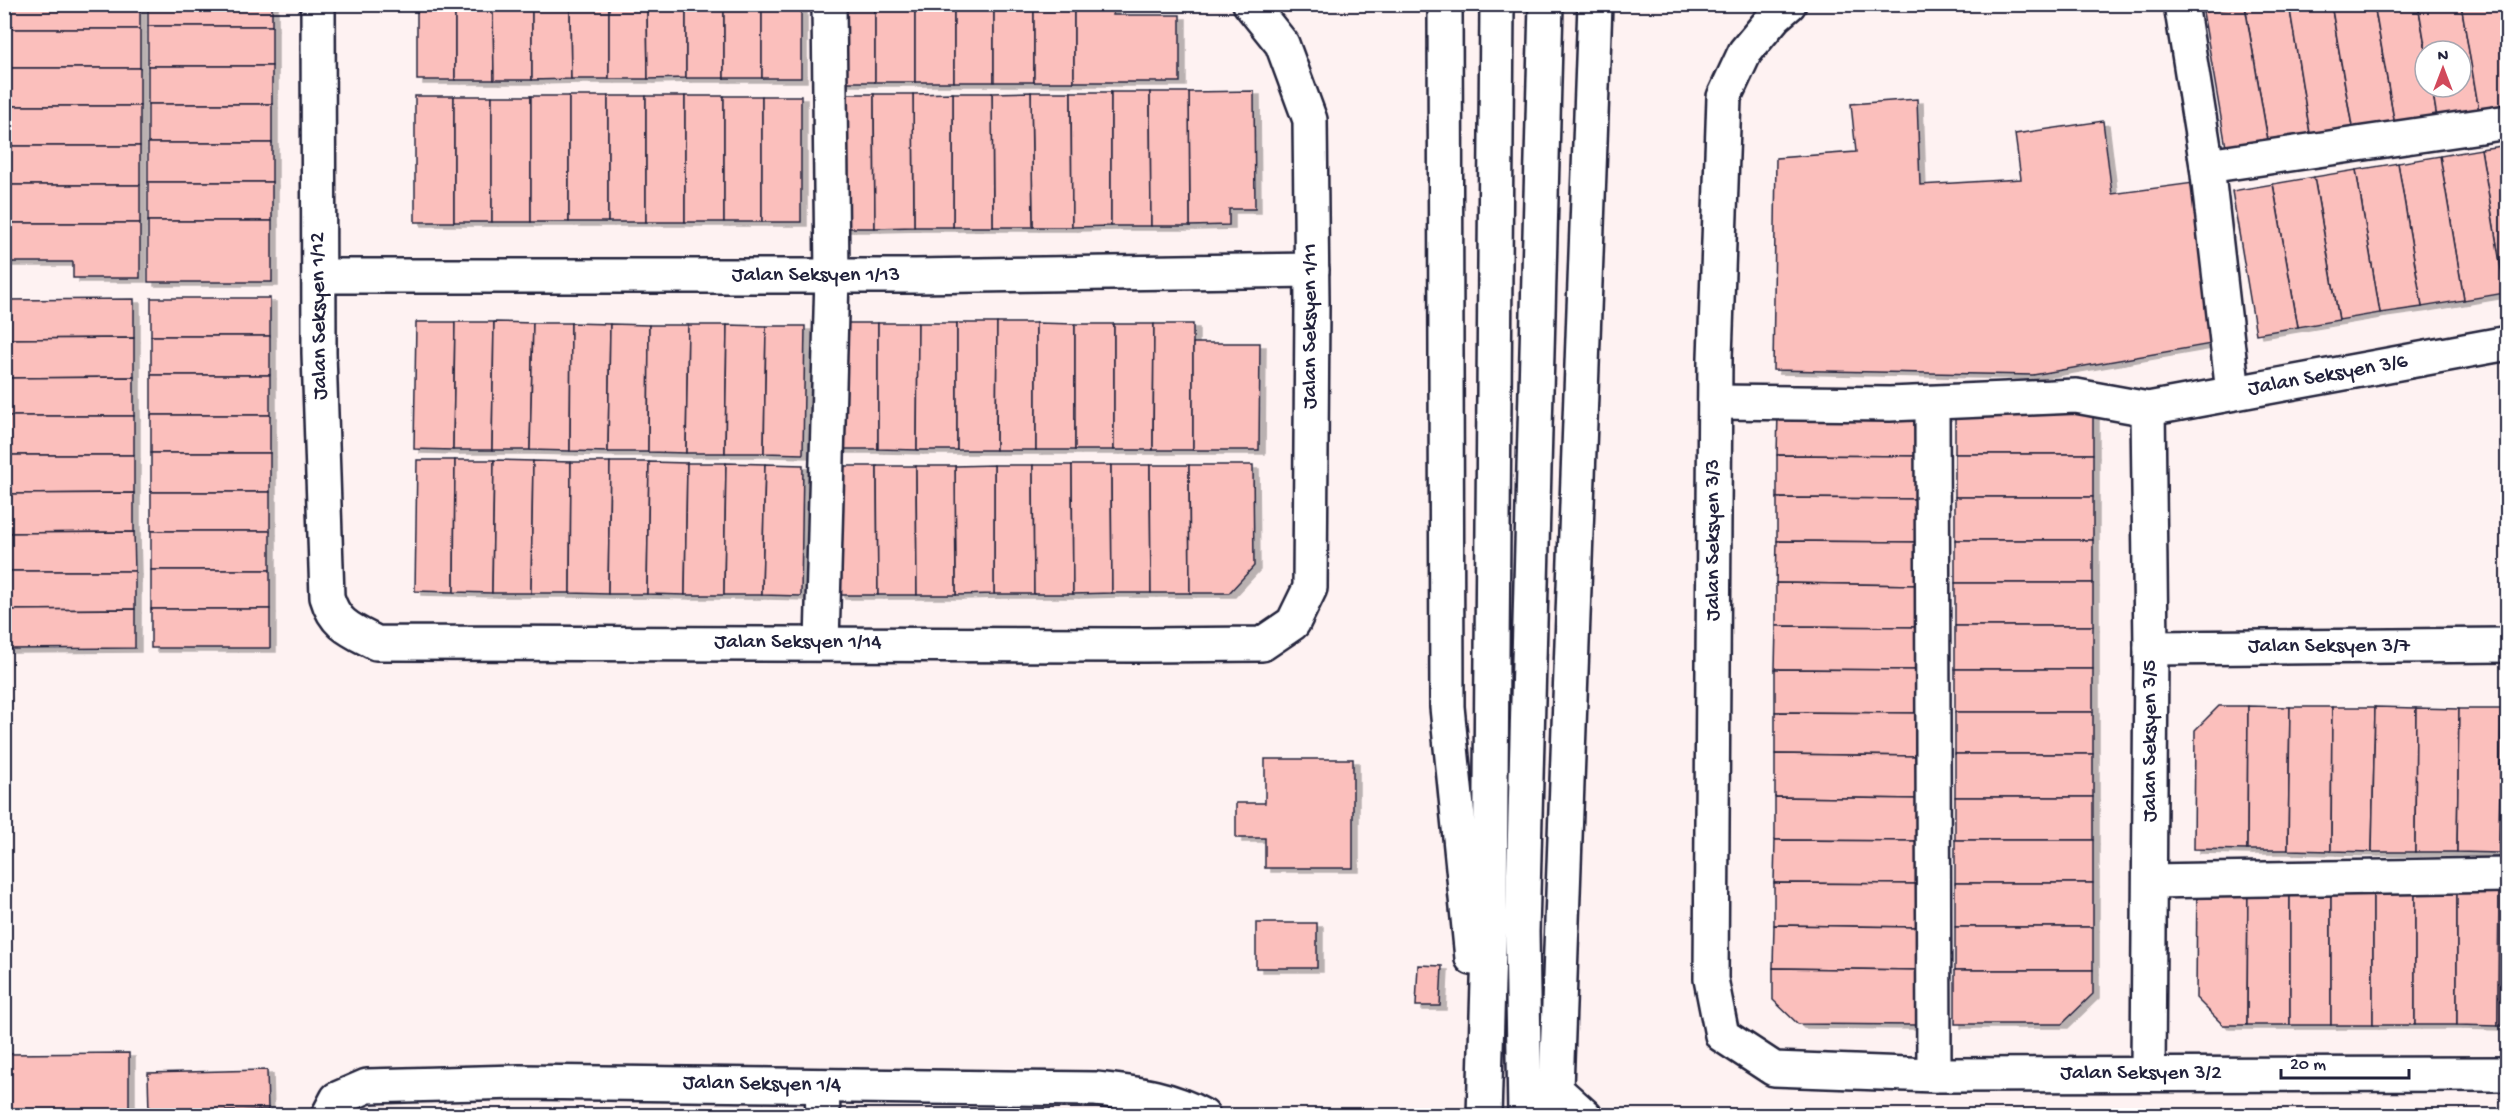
<svg xmlns="http://www.w3.org/2000/svg" width="2512" height="1120" font-family="'Gochi Hand',sans-serif">
	<style>
		.building { fill: #fbbfbc; stroke: #22223b; stroke-width: 1.5; filter: url(#shadow) }
		.lines { fill: none; stroke-linecap: round; stroke-linejoin: round }
		.minor-casing { stroke: #22223b; stroke-width: 38 }
		.highway-casing { stroke: #22223b; stroke-width: 38 }
		.minor { stroke: #fff; stroke-width: 33 }
		.highway { stroke: #fff; stroke-width: 33 }
		.labels { text-anchor: middle; dominant-baseline: central; stroke-width: 6; stroke-linejoin: round; paint-order: stroke }
		.street-label { font-size: 22px; fill: #22223b; stroke: #fff }
	</style>
	<defs>
		<filter id="shadow"><feDropShadow dx="6" dy="4" stdDeviation="0" flood-color="#0004"/></filter>
	</defs>
	<rect width="100%" height="100%" fill="#fef2f2"/>
	<filter id="ink" filterUnits="userSpaceOnUse"><feTurbulence type="fractalNoise" baseFrequency=".0167" numOctaves="2"/><feDisplacementMap in="SourceGraphic" scale="12" xChannelSelector="R" yChannelSelector="G"/><feConvolveMatrix kernelMatrix="1 2 1 2 8 2 1 2 1" color-interpolation-filters="sRGB"/></filter>
	<g filter="url(#ink)">
		<g class="building">
			<rect x="6" y="4" width="134" height="25"/>
			<rect x="148" y="4" width="124" height="22"/>
			<rect x="417" y="4" width="38" height="76"/>
			<polygon points="455,4 493,4 494,80 455,80"/>
			<polygon points="493,4 532,4 532,80 494,80"/>
			<polygon points="532,4 570,4 571,79 532,80"/>
			<polygon points="570,4 609,4 609,79 571,79"/>
			<polygon points="609,4 647,4 648,79 609,79"/>
			<polygon points="647,4 686,4 686,78 648,79"/>
			<rect x="686" y="4" width="38" height="74"/>
			<rect x="724" y="4" width="38" height="74"/>
			<rect x="762" y="4" width="39" height="74"/>
			<rect x="835" y="4" width="40" height="78"/>
			<rect x="875" y="4" width="40" height="78"/>
			<rect x="915" y="4" width="39" height="78"/>
			<rect x="954" y="4" width="40" height="78"/>
			<rect x="994" y="4" width="40" height="78"/>
			<rect x="1034" y="4" width="40" height="78"/>
			<polygon points="1074,4 1113,4 1113,15 1180,15 1180,82 1074,82"/>
			<polygon points="2253,4 2289,4 2312,145 2270,152 2245,6"/>
			<polygon points="2289,4 2331,4 2354,138 2312,145"/>
			<polygon points="2331,4 2374,4 2396,131 2354,138"/>
			<polygon points="2374,4 2418,4 2426,51 2425,87 2432,87 2438,124 2396,131"/>
			<polygon points="2418,4 2461,4 2480,117 2438,124 2432,87 2461,87 2461,51 2426,51"/>
			<polygon points="2461,4 2505,4 2508,22 2508,112 2480,117"/>
			<polygon points="2245,6 2270,152 2228,159 2203,12"/>
			<rect x="148" y="26" width="124" height="40"/>
			<rect x="6" y="29" width="134" height="39"/>
			<rect x="148" y="66" width="124" height="38"/>
			<rect x="6" y="68" width="134" height="38"/>
			<polygon points="1254,91 1255,209 1229,209 1229,225 1190,226 1189,92"/>
			<polygon points="1031,92 1071,92 1072,227 1033,227"/>
			<polygon points="1031,92 1033,227 993,227 992,93"/>
			<polygon points="1071,92 1111,92 1111,226 1072,227"/>
			<polygon points="1111,92 1150,92 1151,226 1111,226"/>
			<polygon points="1150,92 1189,92 1190,226 1151,226"/>
			<polygon points="953,93 992,93 993,227 953,227"/>
			<polygon points="953,93 953,227 914,227 913,94"/>
			<polygon points="835,94 874,94 875,228 835,228"/>
			<polygon points="874,94 913,94 914,227 875,228"/>
			<rect x="415" y="96" width="39" height="126"/>
			<rect x="454" y="96" width="38" height="126"/>
			<rect x="492" y="96" width="39" height="126"/>
			<rect x="531" y="96" width="38" height="126"/>
			<rect x="569" y="96" width="39" height="126"/>
			<rect x="608" y="96" width="38" height="126"/>
			<rect x="646" y="96" width="39" height="126"/>
			<rect x="685" y="96" width="39" height="126"/>
			<rect x="724" y="96" width="38" height="126"/>
			<rect x="762" y="96" width="39" height="126"/>
			<polygon points="1917,99 1920,185 2021,179 2015,134 2103,121 2112,194 2201,182 2223,342 2033,375 1773,370 1776,158 1856,152 1851,104"/>
			<rect x="148" y="104" width="124" height="39"/>
			<rect x="6" y="106" width="134" height="40"/>
			<rect x="148" y="143" width="124" height="39"/>
			<polygon points="2508,145 2508,293 2505,293 2481,149"/>
			<rect x="6" y="146" width="134" height="39"/>
			<polygon points="2481,149 2505,293 2464,300 2440,156"/>
			<polygon points="2440,156 2464,300 2422,307 2398,163"/>
			<polygon points="2398,163 2422,307 2380,313 2356,170"/>
			<polygon points="2356,170 2380,313 2339,320 2314,177"/>
			<polygon points="2314,177 2339,320 2298,327 2273,184"/>
			<rect x="148" y="182" width="124" height="39"/>
			<polygon points="2273,184 2298,327 2256,334 2232,191"/>
			<rect x="6" y="185" width="134" height="38"/>
			<rect x="148" y="221" width="124" height="61"/>
			<polygon points="6,223 140,223 140,278 73,278 73,262 6,262"/>
			<rect x="151" y="298" width="119" height="38"/>
			<polygon points="134,299 134,338 6,339 6,300"/>
			<polygon points="416,322 455,322 453,450 414,449"/>
			<polygon points="455,322 494,322 492,450 453,450"/>
			<polygon points="494,322 533,323 530,450 492,450"/>
			<polygon points="533,323 571,323 570,451 530,450"/>
			<polygon points="571,323 610,324 608,452 570,451"/>
			<polygon points="840,323 878,323 878,449 839,449"/>
			<polygon points="878,323 918,323 917,450 878,449"/>
			<polygon points="918,323 957,323 957,450 917,450"/>
			<polygon points="957,323 997,323 996,450 957,450"/>
			<polygon points="997,323 1036,323 1036,450 996,450"/>
			<polygon points="1036,323 1075,324 1075,450 1036,450"/>
			<polygon points="610,324 649,325 648,452 608,452"/>
			<rect x="1075" y="324" width="39" height="126"/>
			<polygon points="1114,324 1154,324 1153,450 1114,450"/>
			<polygon points="1154,324 1193,324 1193,450 1153,450"/>
			<polygon points="649,325 688,325 686,453 648,452"/>
			<polygon points="688,325 727,325 725,453 686,453"/>
			<polygon points="727,325 766,326 764,453 725,453"/>
			<polygon points="766,326 805,326 803,454 764,453"/>
			<rect x="151" y="336" width="119" height="39"/>
			<polygon points="134,338 134,377 6,378 6,339"/>
			<polygon points="1193,343 1260,343 1259,450 1193,450"/>
			<rect x="151" y="375" width="119" height="40"/>
			<polygon points="134,377 134,416 6,416 6,378"/>
			<rect x="1955" y="410" width="138" height="44"/>
			<polygon points="1778,412 1920,413 1920,456 1777,455"/>
			<rect x="151" y="415" width="119" height="38"/>
			<rect x="6" y="416" width="128" height="39"/>
			<rect x="151" y="453" width="119" height="39"/>
			<rect x="1955" y="454" width="138" height="43"/>
			<polygon points="6,455 134,455 134,493 6,494"/>
			<polygon points="1777,455 1920,456 1920,499 1777,498"/>
			<polygon points="417,460 455,460 454,592 415,591"/>
			<polygon points="455,460 494,460 492,593 454,592"/>
			<polygon points="494,460 533,461 531,593 492,593"/>
			<polygon points="533,461 571,462 570,593 531,593"/>
			<polygon points="571,462 610,462 608,594 570,593"/>
			<polygon points="610,462 649,462 647,594 608,594"/>
			<polygon points="649,462 687,463 685,595 647,594"/>
			<polygon points="687,463 726,463 724,595 685,595"/>
			<polygon points="726,463 765,464 762,595 724,595"/>
			<polygon points="765,464 803,465 801,596 762,595"/>
			<polygon points="994,465 1033,465 1034,594 994,594"/>
			<polygon points="994,465 994,594 956,595 955,466"/>
			<polygon points="1033,465 1072,465 1073,594 1034,594"/>
			<polygon points="1072,465 1111,465 1112,593 1073,594"/>
			<polygon points="1111,465 1150,465 1151,593 1112,593"/>
			<polygon points="1150,465 1189,465 1190,593 1151,593"/>
			<polygon points="1189,465 1253,465 1254,566 1229,593 1190,593"/>
			<polygon points="838,466 877,466 878,595 839,595"/>
			<polygon points="877,466 916,466 917,595 878,595"/>
			<polygon points="916,466 955,466 956,595 917,595"/>
			<rect x="151" y="492" width="119" height="39"/>
			<polygon points="134,493 134,532 6,533 6,494"/>
			<rect x="1955" y="497" width="138" height="43"/>
			<polygon points="1777,498 1920,499 1919,542 1777,541"/>
			<rect x="151" y="531" width="119" height="39"/>
			<polygon points="134,532 135,571 7,571 6,533"/>
			<rect x="1955" y="540" width="138" height="43"/>
			<polygon points="1777,541 1919,542 1919,585 1776,583"/>
			<rect x="151" y="570" width="119" height="39"/>
			<polygon points="7,571 135,571 135,609 7,610"/>
			<polygon points="1776,583 1919,585 1918,627 1776,626"/>
			<rect x="1955" y="583" width="138" height="43"/>
			<polygon points="135,609 135,648 7,649 7,610"/>
			<rect x="151" y="609" width="119" height="39"/>
			<polygon points="1776,626 1918,627 1918,670 1775,669"/>
			<rect x="1955" y="626" width="138" height="43"/>
			<polygon points="1775,669 1918,670 1918,713 1775,712"/>
			<rect x="1955" y="669" width="138" height="43"/>
			<polygon points="2219,706 2248,706 2247,850 2194,849 2195,730"/>
			<polygon points="2248,706 2290,707 2288,850 2247,850"/>
			<polygon points="2290,707 2332,707 2331,851 2288,850"/>
			<polygon points="2332,707 2375,707 2372,852 2331,851"/>
			<polygon points="2375,707 2416,708 2415,852 2372,852"/>
			<polygon points="2416,708 2459,709 2457,852 2415,852"/>
			<polygon points="2459,709 2501,709 2499,853 2457,852"/>
			<polygon points="2501,709 2508,709 2508,853 2499,853"/>
			<polygon points="1775,712 1918,713 1918,756 1775,754"/>
			<rect x="1955" y="712" width="138" height="42"/>
			<polygon points="1775,754 1918,756 1918,799 1775,797"/>
			<rect x="1955" y="754" width="138" height="43"/>
			<polygon points="1265,759 1353,759 1353,868 1265,868 1265,838 1236,838 1236,803 1265,803"/>
			<polygon points="1775,797 1918,799 1917,841 1775,840"/>
			<rect x="1955" y="797" width="138" height="43"/>
			<polygon points="1775,840 1917,841 1917,884 1774,883"/>
			<rect x="1955" y="840" width="138" height="43"/>
			<polygon points="2197,878 2248,878 2247,1025 2223,1025 2196,998"/>
			<polygon points="2248,878 2290,878 2290,1025 2247,1025"/>
			<rect x="2290" y="878" width="41" height="147"/>
			<rect x="2331" y="878" width="42" height="147"/>
			<rect x="2373" y="878" width="42" height="147"/>
			<rect x="2415" y="878" width="42" height="147"/>
			<polygon points="2457,878 2499,879 2498,1026 2457,1025"/>
			<polygon points="2499,879 2508,879 2508,1026 2498,1026"/>
			<polygon points="1774,883 1917,884 1916,927 1774,925"/>
			<rect x="1955" y="883" width="138" height="44"/>
			<rect x="1256" y="923" width="61" height="45"/>
			<polygon points="1774,925 1916,927 1916,970 1773,968"/>
			<rect x="1955" y="927" width="138" height="43"/>
			<polygon points="1418,965 1442,966 1440,1006 1416,1006"/>
			<polygon points="1773,968 1916,970 1916,1025 1798,1024 1773,1000"/>
			<polygon points="1955,970 2093,970 2093,994 2062,1024 1955,1024"/>
			<polygon points="129,1053 129,1114 6,1115 6,1054"/>
			<polygon points="267,1070 268,1110 149,1113 148,1073"/>
			<polygon points="268,1110 268,1116 149,1116 149,1113"/>
			<polygon points="129,1114 129,1116 6,1116 6,1115"/>
		</g>
		<g class="lines">
			<defs>
				<g id="minor">
					<path d="M318,4l1,349 8,244c8,28 24,33 49,46l768,2 118,-1 31,-21 17,-35 2,-285 -2,-183 -28,-76 -32,-40"/>
					<polyline points="1789,4 1775,16 1745,52 1724,97 1715,358 1711,979 1722,1035 1774,1069 1934,1075 2508,1074"/>
					<polyline points="2181,4 2207,166 2233,393"/>
					<polyline points="2207,166 2508,122"/>
					<polyline points="319,276 915,276 1312,270"/>
					<polyline points="1715,402 1890,404 2076,396 2148,409 2508,343"/>
					<polyline points="1932,403 1934,1075"/>
					<polyline points="2148,409 2151,648 2148,1073"/>
					<polyline points="822,643 832,276 829,4"/>
					<polyline points="2151,648 2508,645"/>
					<polyline points="2150,881 2508,875"/>
					<polyline points="822,1086 823,1116"/>
					<path d="M328,1116l9,-17 30,-13 152,-4 577,7c41,5 70,7 107,27"/>
				</g>
				<g id="highway">
					<polyline points="1445,4 1447,707 1472,958"/>
					<polyline points="1555,1089 1585,1116"/>
					<polyline points="1484,1116 1490,916 1497,4"/>
					<polyline points="1525,1116 1522,932 1546,4"/>
					<polyline points="1555,1116 1595,4"/>
				</g>
			</defs>
			<use href="#minor" class="minor-casing"/>
			<use href="#highway" class="highway-casing"/>
			<use href="#minor" class="minor"/>
			<use href="#highway" class="highway"/>
		</g>
	</g>
	<g class="labels">
		<g class="street-label">
			<text x="816" y="276">Jalan Seksyen 1/13</text>
			<text transform="translate(320 316) rotate(-91)">Jalan Seksyen 1/12</text>
			<text transform="translate(1311 326) rotate(-90)">Jalan Seksyen 1/11</text>
			<text transform="translate(2328 376) rotate(-10)">Jalan Seksyen 3/6</text>
			<text transform="translate(1714 540) rotate(-90)">Jalan Seksyen 3/3</text>
			<text x="798" y="643">Jalan Seksyen 1/14</text>
			<text x="2329" y="647">Jalan Seksyen 3/7</text>
			<text transform="translate(2151 741) rotate(-90)">Jalan Seksyen 3/5</text>
			<text x="2141" y="1074">Jalan Seksyen 3/2</text>
			<text transform="translate(762 1085) rotate(1)">Jalan Seksyen 1/4</text>
		</g>
	</g>
	<rect width="2512" height="1120" fill="none" stroke="#fff" stroke-width="24"/>
	<rect x="12" y="12" width="2488" height="1096" fill="none" stroke="#22223b" stroke-width="2" filter="url(#ink)"/>
	<g transform="translate(2443 69)"><circle r="28" fill="#ffffff" stroke="#a7a7b1" stroke-width="1.5"/>
	<path d="M0-4.5L10 22L0 15L-10 22Z" fill="#d1495b"/>
	<text y="-9" font-size="16" font-weight="bold" text-anchor="middle" fill="#22223b">N</text>
	</g>
	<path d="M2281 1069v9h128v-9" fill="none" stroke="#22223b" stroke-width="3"/>
	<text x="2290" y="1069" font-size="18" fill="#22223b" stroke="#ffffff" stroke-width="4.5" paint-order="stroke">20 m</text>
</svg>
